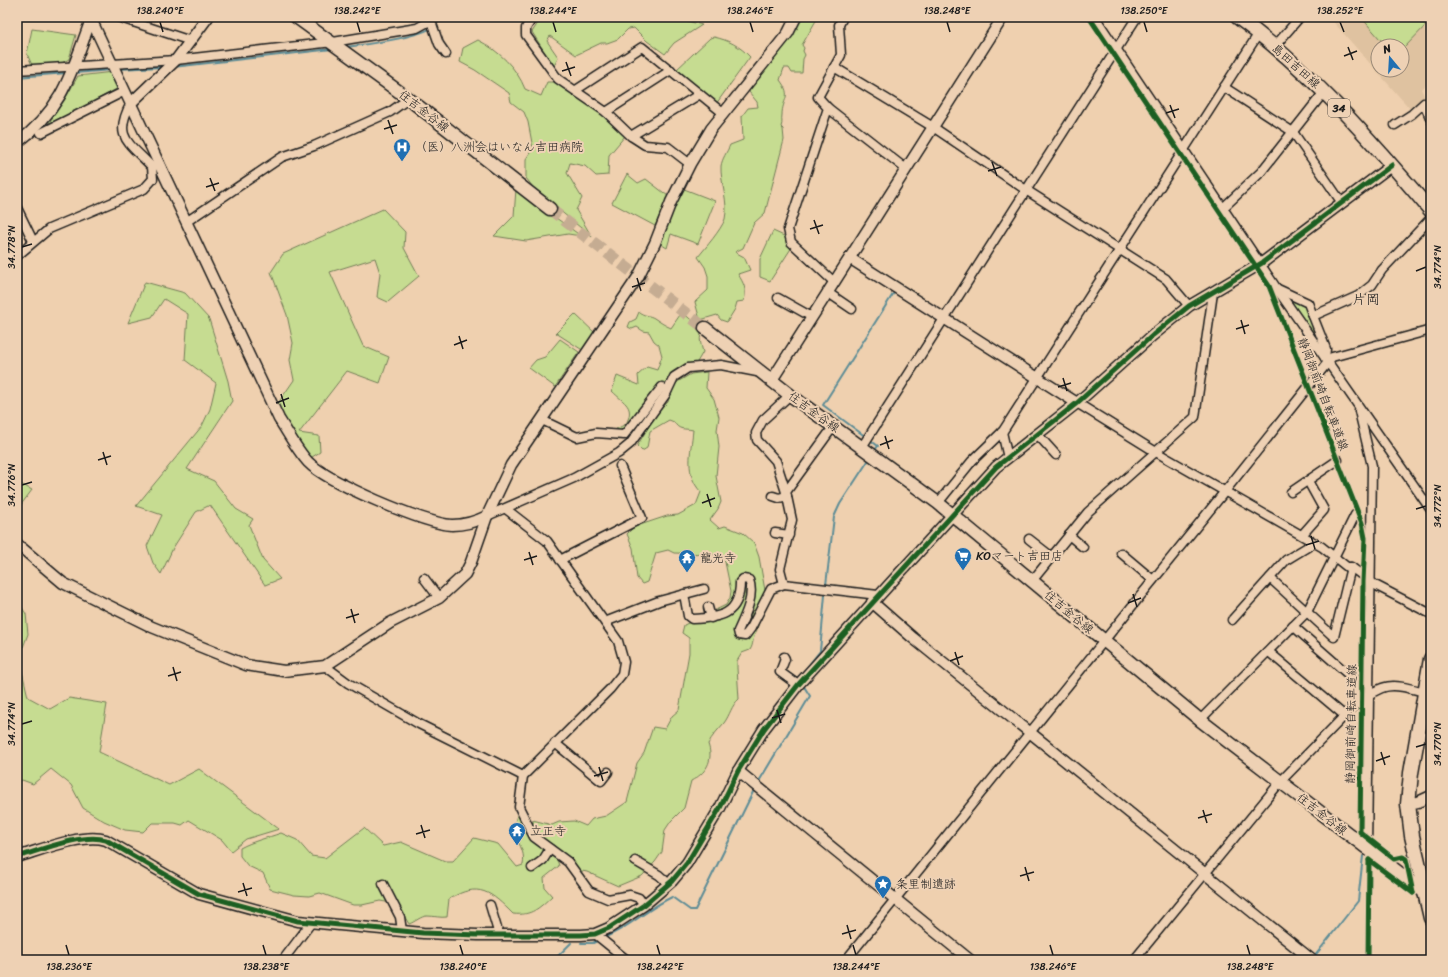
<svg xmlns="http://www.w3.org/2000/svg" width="1448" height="977" font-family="Sriracha,'Klee One',sans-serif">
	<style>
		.built { fill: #dfc2a0; fill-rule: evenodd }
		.green { fill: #c6dc91; stroke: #717c56 }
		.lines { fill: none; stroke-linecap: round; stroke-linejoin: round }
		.stream { stroke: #5d8c96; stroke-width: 2 }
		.secondary-tunnel { stroke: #c5ac92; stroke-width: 12; stroke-dasharray: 12 6; stroke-linecap: butt }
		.minor-casing { stroke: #1c1c1c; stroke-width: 11 }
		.tertiary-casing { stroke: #1c1c1c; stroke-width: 13 }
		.secondary-casing { stroke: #1c1c1c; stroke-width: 15 }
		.primary-casing { stroke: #1c1c1c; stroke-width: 16 }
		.trunk-casing { stroke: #1c1c1c; stroke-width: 17 }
		.minor { stroke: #eed1b4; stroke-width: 8 }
		.tertiary { stroke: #eed1b4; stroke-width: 10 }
		.secondary { stroke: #eed1b4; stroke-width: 12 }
		.primary { stroke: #eed1b4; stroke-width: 13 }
		.trunk { stroke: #eed1b4; stroke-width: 14 }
		.cycleway-casing { stroke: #eed1b4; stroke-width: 8 }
		.cycleway { stroke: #1b5e20; stroke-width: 5 }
		.ticks { fill: none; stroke: #1c1c1c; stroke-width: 1.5 }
		.labels { text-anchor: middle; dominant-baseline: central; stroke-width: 4; stroke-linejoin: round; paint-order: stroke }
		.shield { fill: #eed1b4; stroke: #5b524a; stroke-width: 1 }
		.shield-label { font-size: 11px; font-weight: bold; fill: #1c1c1c }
		.street-label { font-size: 12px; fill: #1c1c1c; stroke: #eed1b4 }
		.poi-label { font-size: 12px; fill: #1c1c1c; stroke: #eed1b4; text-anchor: start }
		.quarter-label { font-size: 14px; fill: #1c1c1c; stroke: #eed1b4 }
		.neatline { fill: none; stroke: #1c1c1c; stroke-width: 1.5 }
		.ticks-label { font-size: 10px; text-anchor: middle; fill: #1c1c1c }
	</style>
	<rect width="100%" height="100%" fill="#efd0af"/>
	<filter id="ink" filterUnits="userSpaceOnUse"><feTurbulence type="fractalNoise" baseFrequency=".025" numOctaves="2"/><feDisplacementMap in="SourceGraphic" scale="8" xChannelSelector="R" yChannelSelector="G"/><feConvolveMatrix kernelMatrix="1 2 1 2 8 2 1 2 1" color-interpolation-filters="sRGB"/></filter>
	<g filter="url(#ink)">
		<path class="built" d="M1329,17h102v65l-10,7 4,8 -13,14zM1378,46h24v24h-24z"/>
		<g class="green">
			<polygon points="542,17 673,17 702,25 674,43 665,54 647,41 634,28 628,29 618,39 607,43 601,43 576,55 550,36 547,41 558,57 554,67 532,32"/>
			<path d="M796,17h22l-16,28 2,3 -1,3 2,4 -2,4 -1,14h-10l-3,-5h-5l-4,12c13,17 2,19 2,35 -1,5 1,7 -1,12l2,2 1,11 -19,73 -11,10 -11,25 -8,4 9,5 6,13 -12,4c6,10 9,15 6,27l-7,1 -2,7 -8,13 -6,-2 -4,-5 -17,5 -5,-18 13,-12v-14l-3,-9 -7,-10c8,-10 23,-27 27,-38 4,-16 -5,-38 -4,-53 1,-7 6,-14 9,-21l13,-5 -1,-24 6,-8 10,-1 -1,-5 -8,-10 1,-3 -2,-5z"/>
			<polygon points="1361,17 1431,17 1431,20 1402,50 1402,46 1386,46"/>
			<polygon points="32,29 76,35 69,59 60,64 32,65 27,54"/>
			<path d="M714,37c14,3 26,9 36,20l-34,47 -40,-34 34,-32z"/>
			<path d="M478,40c20,10 39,28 47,49l16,7 6,-14h9l50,35 19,19 -16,19 -1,20 -12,1 -11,-10 -15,-3 -3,10 15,25 -6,12 16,27 -56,-46 -10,-13v-19l7,-11 -5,-26 -4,-10 -13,-10 -2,-9 -34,-23 -15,-8 3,-14z"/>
			<polygon points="113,72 120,87 74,112 48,124 64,101 78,76"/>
			<polygon points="627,174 638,183 646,179 668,196 655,226 612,203"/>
			<polygon points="679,187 715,201 698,244 671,234 667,248 657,242"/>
			<polygon points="516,189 581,236 568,234 526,241 494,236 514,216"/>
			<polygon points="383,209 405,232 404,248 419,276 388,302 377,297 380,273 375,258 330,272 363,346 389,357 380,383 347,371 299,433 319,436 320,452 309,459 276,406 294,380 290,360 293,343 287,315 271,272 283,254"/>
			<polygon points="773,231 784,236 792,247 770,281 760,277 760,259"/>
			<polygon points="145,282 185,293 209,319 228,381 232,401 187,469 214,481 236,509 253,519 249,525 263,560 280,579 265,585 210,505 196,512 173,548 161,574 153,563 147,546 162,515 136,506 202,426 210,409 216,383 185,360 188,314 164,299 152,317 128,323"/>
			<polygon points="1284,295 1306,304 1323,352"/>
			<path d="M639,312c5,4 10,3 15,6 6,4 10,7 17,10l11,-16 21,18c-5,8 -2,14 0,22l-10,17 -11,6 -56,54 -12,3 2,-3 10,-5c9,-18 -1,-20 -14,-33l5,-15 22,9 -1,-10 9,-8 10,3 5,-14 -3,-11 -5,-4 -5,-9 -6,-1 -6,-4 -5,2 -4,-2 2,-5 6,-3z"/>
			<polygon points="575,314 596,334 584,351 556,333"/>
			<polygon points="560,339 579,352 555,387 529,368 536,360 545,357"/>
			<path d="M707,372l-1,16 8,11 5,18 -2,13 2,17 -3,29 5,26 -3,7 -8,11 9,8 6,-2 18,7 11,10 5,14 7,39 -10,37c-4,5 -2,11 -6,17l-8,3 -5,8v7l2,31c-8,7 -9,16 -15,24 -6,7 -12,13 -16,21 6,17 -2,29 -17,37l-7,27 -13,13 -6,9 -3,22 -7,10 -13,14 -24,10 -31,-14 -10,-2 -22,-18 4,14 -15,12 1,10 7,8c-13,12 -20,20 -39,18 -22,-22 -34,-33 -64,-15l-2,18c-7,1 -12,-1 -20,-1 -6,0 -12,6 -18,8l-12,-20 -17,-3 -18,4h-9l-33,-12 -11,3 -15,-1 -24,-6 -7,-16 -15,-7 -8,-10v-8c13,-7 27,-10 41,-15l16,7 14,16 14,2 39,-30 19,18 18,-4 44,19h8l21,-23 24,6 19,23 6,-2c4,-21 -15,-25 -6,-50l13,8 3,9v-12l19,5 7,-3 15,-1 12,5 6,-7 14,-3 21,-14 10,-39 7,-10 9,-26 12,2 7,-13 7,-6 10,-57v-15l-7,-5 2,-8 42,-20 4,-7 1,-7 -6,-29 -7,-6 -7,-2 -37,-1 -6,-3 -12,3 -9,29 -5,2 -5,-6 -4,-30 -6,-14 7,-7 33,-11 11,-1 18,-10 5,-13c-17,-18 -10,-40 -8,-62 -9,-2 -14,1 -19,-8l-5,-2 -19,11 -3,17 -5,3 -5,-5 21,-35 10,-9 3,-14 8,-7 12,-7z"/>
			<polygon points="17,482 32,490 17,510"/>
			<polygon points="17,599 26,614 28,634 19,658 28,697 50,709 69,698 107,704 99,752 169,785 199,769 279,829 246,839 231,851 222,840 189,820 182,825 175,823 152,823 143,832 125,830 104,821 83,808 71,785 51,769 33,784 22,780 17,783"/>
		</g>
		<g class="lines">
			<g class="stream">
				<polyline points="434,25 445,17"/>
				<path d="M346,47c18,-2 72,-10 85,-19"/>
				<polyline points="173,67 332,49"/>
				<polyline points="117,69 163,67"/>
				<polyline points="75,73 111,70"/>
				<polyline points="17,77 67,73"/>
				<polyline points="866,437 823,405 895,291"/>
				<polyline points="869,439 878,446 874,451"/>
				<polyline points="826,585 834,517 840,504 870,458"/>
				<polyline points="804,671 820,651 825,595"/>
				<polyline points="758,783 810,696 803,685"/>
				<path d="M603,938c25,-9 45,-30 69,-41l18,13h5l60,-122"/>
				<polyline points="581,943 593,943 599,940"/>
				<polyline points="1314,957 1358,901 1363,856"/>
				<polyline points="554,960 571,943"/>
			</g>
			<polyline class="secondary-tunnel" points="550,209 705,328"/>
			<defs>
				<g id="minor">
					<polyline points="118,17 133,22"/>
					<polyline points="133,17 133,22 191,41"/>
					<polyline points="533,17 526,28 526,35 558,79 606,112 631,136 645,145 668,147 690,164"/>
					<polyline points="1095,17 1277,289 1431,510"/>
					<polyline points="431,21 439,44 446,54"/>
					<polyline points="1275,46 1300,17"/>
					<polyline points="834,67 933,127 1026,190 1166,279 1189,306"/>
					<polyline points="17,70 176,60 333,42 417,28 437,17"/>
					<polyline points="1224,87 1293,132 1342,203"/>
					<polyline points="576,90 642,47 723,113"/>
					<polyline points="828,108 906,169"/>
					<polyline points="606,112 671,70"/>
					<polyline points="1395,125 1412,114 1424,103 1431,120"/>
					<polyline points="41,133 125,91"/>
					<polyline points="631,136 700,94"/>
					<polyline points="17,208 33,241"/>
					<polyline points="1223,208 1261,172 1324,92"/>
					<polyline points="186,222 282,157 314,146 390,112 408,99"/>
					<path d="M17,256l32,-27 95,-40 9,-10 -1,-12c-22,-24 -40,-29 -21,-64"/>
					<polyline points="834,282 791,242 788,229 828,108 818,97 841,55 839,25 843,17"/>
					<polyline points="1278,289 1308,303 1313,316"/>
					<polyline points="827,292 852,309"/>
					<polyline points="778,298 812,317"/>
					<polyline points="1325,358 1326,349 1313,316 1358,296 1372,285 1382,270 1431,218"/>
					<polyline points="790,395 763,420 756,433 757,440 776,461 786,492 792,520 780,569 784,584 878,595"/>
					<polyline points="1077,403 1156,452 1322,547 1347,567 1351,567 1375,585 1431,614"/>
					<polyline points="1359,411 1372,466 1367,850"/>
					<polyline points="542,420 577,437 596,433 624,435 662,387 667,391"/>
					<polyline points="1002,432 1008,458"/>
					<polyline points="1038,435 1056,455"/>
					<polyline points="862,447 1137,17"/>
					<polyline points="786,492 833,427"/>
					<polyline points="1291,492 1338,460"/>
					<polyline points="773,496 779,498 787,496"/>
					<polyline points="938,503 972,461 1003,431 1259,33"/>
					<polyline points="506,509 547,541 618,641 624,662 622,674 610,689 523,776 519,807 534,837 568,862 589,891 608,899 630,895 639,898 644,905"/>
					<polyline points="487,516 574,478 619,453 630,444 666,394 674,377 688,368 721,365 757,372"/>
					<polyline points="775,533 789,535"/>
					<polyline points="1069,535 1083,547"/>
					<polyline points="1302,535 1324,510 1308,481"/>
					<polyline points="1029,539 1052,557"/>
					<polyline points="1121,553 1153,580"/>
					<polyline points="560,560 642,518 620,466"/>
					<polyline points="424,578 439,598"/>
					<polyline points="1270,578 1334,637 1351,567"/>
					<polyline points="1032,581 1088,512 1195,417 1213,293"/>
					<path d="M684,594l4,22 4,3c28,-1 48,-4 48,-37l3,-3 6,1c6,16 -4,36 -11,51l1,4 6,1 6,-8 20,-39 13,-5"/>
					<polyline points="708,607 711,618"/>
					<polyline points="1232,620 1286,560 1314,543"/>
					<polyline points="605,622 659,601 704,589"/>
					<polyline points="1293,626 1358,683 1357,703"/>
					<polyline points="1269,652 1345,716"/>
					<polyline points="784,657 785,659 780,672 798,685"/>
					<polyline points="325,666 348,683 419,724 523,776"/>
					<polyline points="1200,720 1307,612 1355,515"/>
					<polyline points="555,743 601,781 608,772"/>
					<polyline points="635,861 659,875 669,884"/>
					<polyline points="532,868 543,860 550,849"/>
					<polyline points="383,884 400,917 402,931"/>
					<polyline points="490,905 499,935"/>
					<polyline points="595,934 627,960"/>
					<polyline points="283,960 311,923"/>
					<polyline points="846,960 1226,490 1332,357 1431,330"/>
					<path d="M1134,960l147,-179 76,-78c29,-22 35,-19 68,-11"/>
				</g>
				<g id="tertiary">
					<path d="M90,17l189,402c9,14 18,31 29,43 19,20 117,62 144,63 13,0 23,-3 35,-9"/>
					<polyline points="131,103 176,60 208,17"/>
					<path d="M17,143c48,-36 55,-74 75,-126"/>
					<polyline points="851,259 1077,403"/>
					<polyline points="772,380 1003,17"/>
					<polyline points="17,544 63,583 152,627 246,665 284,671 325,666 390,623 439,598 465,574 471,562 487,516 511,465 638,277 655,243 671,202 690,164 711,129 788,33 796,17"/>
					<polyline points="872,602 913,638 1312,960"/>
					<polyline points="738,771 970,960"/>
					<polyline points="1408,804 1418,802 1431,796"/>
					<path d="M17,857c24,-7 65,-24 89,-17l93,54 99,27 125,12 55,2h103l14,-1 14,-6 35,-23 28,-24 15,-18 33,-55 18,-37 26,-42 34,-44 198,-218 81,-64 76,-68 36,-29 73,-43 130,-98"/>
				</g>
				<g id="secondary">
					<polyline points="296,17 405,96 550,209"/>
					<polyline points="705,328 790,395 938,503 1200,720 1428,895"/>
				</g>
				<path id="primary" d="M1237,17c74,54 135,124 194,194"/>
				<polyline id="trunk" points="1431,659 1411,773 1408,804 1412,836 1431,918"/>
			</defs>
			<use href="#minor" class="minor-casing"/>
			<use href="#tertiary" class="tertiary-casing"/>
			<use href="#secondary" class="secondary-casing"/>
			<use href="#primary" class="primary-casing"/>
			<use href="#trunk" class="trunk-casing"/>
			<use href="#minor" class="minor"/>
			<use href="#tertiary" class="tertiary"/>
			<use href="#secondary" class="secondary"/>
			<use href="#primary" class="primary"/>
			<use href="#trunk" class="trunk"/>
			<defs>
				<g id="cycleway">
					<polyline points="1089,17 1269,286 1362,523 1365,538 1363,582 1360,832 1394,859 1403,857 1406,859 1413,893"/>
					<path d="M17,857c24,-7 65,-24 89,-17l93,54 99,27 125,12 55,2h103l14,-1 14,-6 35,-23 28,-24 15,-18 33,-55 18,-37 26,-42 34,-44 198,-218 81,-64 76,-68 36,-29 73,-43 130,-98"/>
					<polyline points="1369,860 1413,893"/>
					<polyline points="1368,960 1369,860"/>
				</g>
			</defs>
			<use href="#cycleway" class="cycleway-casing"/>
			<use href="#cycleway" class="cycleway"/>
		</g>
	</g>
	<path class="ticks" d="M160,22l3,10M357,22l3,10M553,22l3,10M750,22l3,10M947,22l3,10M1144,22l3,10M1340,22l4,10M1348,47l5,13M1344,56l13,-5M566,62l5,14M562,71l13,-4M1170,105l5,13M1166,113l13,-4M388,120l5,14M384,129l13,-4M992,162l5,14M988,171l13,-4M210,178l5,13M206,187l13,-4M814,220l5,14M810,229l13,-4M22,247l10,-3M1416,271l10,-4M637,278l4,13M632,287l13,-4M1241,320l4,14M1236,329l13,-4M459,336l4,13M454,345l13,-5M1063,378l4,13M1058,387l13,-4M281,394l4,13M276,403l13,-5M885,436l4,13M880,445l13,-5M103,452l4,13M98,460l13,-4M22,485l10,-3M707,494l4,13M702,503l13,-5M1416,509l10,-3M1311,536l4,13M1306,545l13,-4M529,552l4,13M524,560l13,-4M1133,594l4,13M1128,603l13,-5M351,609l4,14M346,618l13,-4M955,652l4,13M950,661l13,-5M173,667l4,14M168,676l13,-4M777,710l4,13M772,718l13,-4M22,724l10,-3M1416,747l10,-3M1381,752l4,13M1376,761l14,-5M599,767l4,14M594,776l14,-4M1203,810l4,13M1198,818l14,-4M421,825l4,13M416,834l14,-4M1025,867l4,14M1020,876l14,-4M243,883l4,13M238,892l14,-4M847,925l4,14M842,934l14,-4M66,945l3,10M263,945l3,10M460,945l3,10M657,945l3,10M853,945l3,10M1050,945l3,10M1247,945l3,10"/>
	<defs>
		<symbol id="hospital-pin" viewBox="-11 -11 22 30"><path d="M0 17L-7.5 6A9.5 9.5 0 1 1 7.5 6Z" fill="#1f6fb2" stroke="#eed1b4"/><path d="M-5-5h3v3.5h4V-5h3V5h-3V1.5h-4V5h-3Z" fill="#fff"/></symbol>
		<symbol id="supermarket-pin" viewBox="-11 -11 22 30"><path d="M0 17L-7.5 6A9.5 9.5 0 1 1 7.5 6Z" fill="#1f6fb2" stroke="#eed1b4"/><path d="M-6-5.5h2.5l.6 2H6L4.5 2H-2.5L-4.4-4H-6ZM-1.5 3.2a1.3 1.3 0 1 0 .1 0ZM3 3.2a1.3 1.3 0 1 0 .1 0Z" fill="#fff"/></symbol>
		<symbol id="temple-pin" viewBox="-11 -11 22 30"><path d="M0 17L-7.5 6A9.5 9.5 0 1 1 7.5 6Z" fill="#1f6fb2" stroke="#eed1b4"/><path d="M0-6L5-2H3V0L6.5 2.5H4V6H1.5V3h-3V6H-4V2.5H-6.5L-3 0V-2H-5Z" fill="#fff"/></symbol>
		<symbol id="sight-pin" viewBox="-11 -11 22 30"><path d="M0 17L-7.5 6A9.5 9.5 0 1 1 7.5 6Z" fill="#1f6fb2" stroke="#eed1b4"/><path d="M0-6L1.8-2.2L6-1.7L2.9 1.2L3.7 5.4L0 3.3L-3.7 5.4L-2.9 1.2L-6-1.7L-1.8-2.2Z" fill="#fff"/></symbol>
	</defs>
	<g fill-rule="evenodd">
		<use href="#hospital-pin" x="392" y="137" width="20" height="27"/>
		<use href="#supermarket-pin" x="953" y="546" width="20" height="27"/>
		<use href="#temple-pin" x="677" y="548" width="20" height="27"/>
		<use href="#temple-pin" x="507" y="821" width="20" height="27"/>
		<use href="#sight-pin" x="873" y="874" width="20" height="27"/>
	</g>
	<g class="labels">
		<rect class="shield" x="1328" y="99" width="22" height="18" rx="3"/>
		<g class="shield-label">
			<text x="1339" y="108">34</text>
		</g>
		<g class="street-label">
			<text transform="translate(1296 66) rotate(42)">島田吉田線</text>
			<text transform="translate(424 111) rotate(38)">住吉金谷線</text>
			<text transform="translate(1323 394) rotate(69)">静岡御前崎自転車道線</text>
			<text transform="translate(814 412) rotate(36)">住吉金谷線</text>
			<text transform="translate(1069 612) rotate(40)">住吉金谷線</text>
			<text transform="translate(1351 724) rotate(-89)">静岡御前崎自転車道線</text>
			<text transform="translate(1322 814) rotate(38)">住吉金谷線</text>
		</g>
		<g class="poi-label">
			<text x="415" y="147">（医）八洲会はいなん吉田病院</text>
			<text x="976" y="556">KOマート吉田店</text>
			<text x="700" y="558">龍光寺</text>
			<text x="530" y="831">立正寺</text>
			<text x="896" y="884">条里制遺跡</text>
		</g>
		<g class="quarter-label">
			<text x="1366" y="299">片岡</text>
		</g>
	</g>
	<rect width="1448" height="977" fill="none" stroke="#eed1b4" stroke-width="44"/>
	<g transform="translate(1390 58) rotate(342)"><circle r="19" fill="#eed1b4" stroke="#9a8977"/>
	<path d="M0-3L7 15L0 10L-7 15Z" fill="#1f6fb2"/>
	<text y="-6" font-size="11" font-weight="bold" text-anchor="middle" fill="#1c1c1c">N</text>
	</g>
	<rect x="22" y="22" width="1404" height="933" class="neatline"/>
	<g class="ticks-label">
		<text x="160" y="14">138.240°E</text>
		<text x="357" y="14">138.242°E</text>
		<text x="553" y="14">138.244°E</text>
		<text x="750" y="14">138.246°E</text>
		<text x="947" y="14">138.248°E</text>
		<text x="1144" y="14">138.250°E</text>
		<text x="1340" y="14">138.252°E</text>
		<text transform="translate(11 247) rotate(-90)" y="4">34.778°N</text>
		<text transform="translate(1437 267) rotate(-90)" y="4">34.774°N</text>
		<text transform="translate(11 485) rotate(-90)" y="4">34.776°N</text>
		<text transform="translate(1437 506) rotate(-90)" y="4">34.772°N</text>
		<text transform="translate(11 724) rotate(-90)" y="4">34.774°N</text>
		<text transform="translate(1437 744) rotate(-90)" y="4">34.770°N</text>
		<text x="69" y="970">138.236°E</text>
		<text x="266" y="970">138.238°E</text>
		<text x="463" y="970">138.240°E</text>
		<text x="660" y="970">138.242°E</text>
		<text x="856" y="970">138.244°E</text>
		<text x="1053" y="970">138.246°E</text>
		<text x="1250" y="970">138.248°E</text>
	</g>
</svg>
